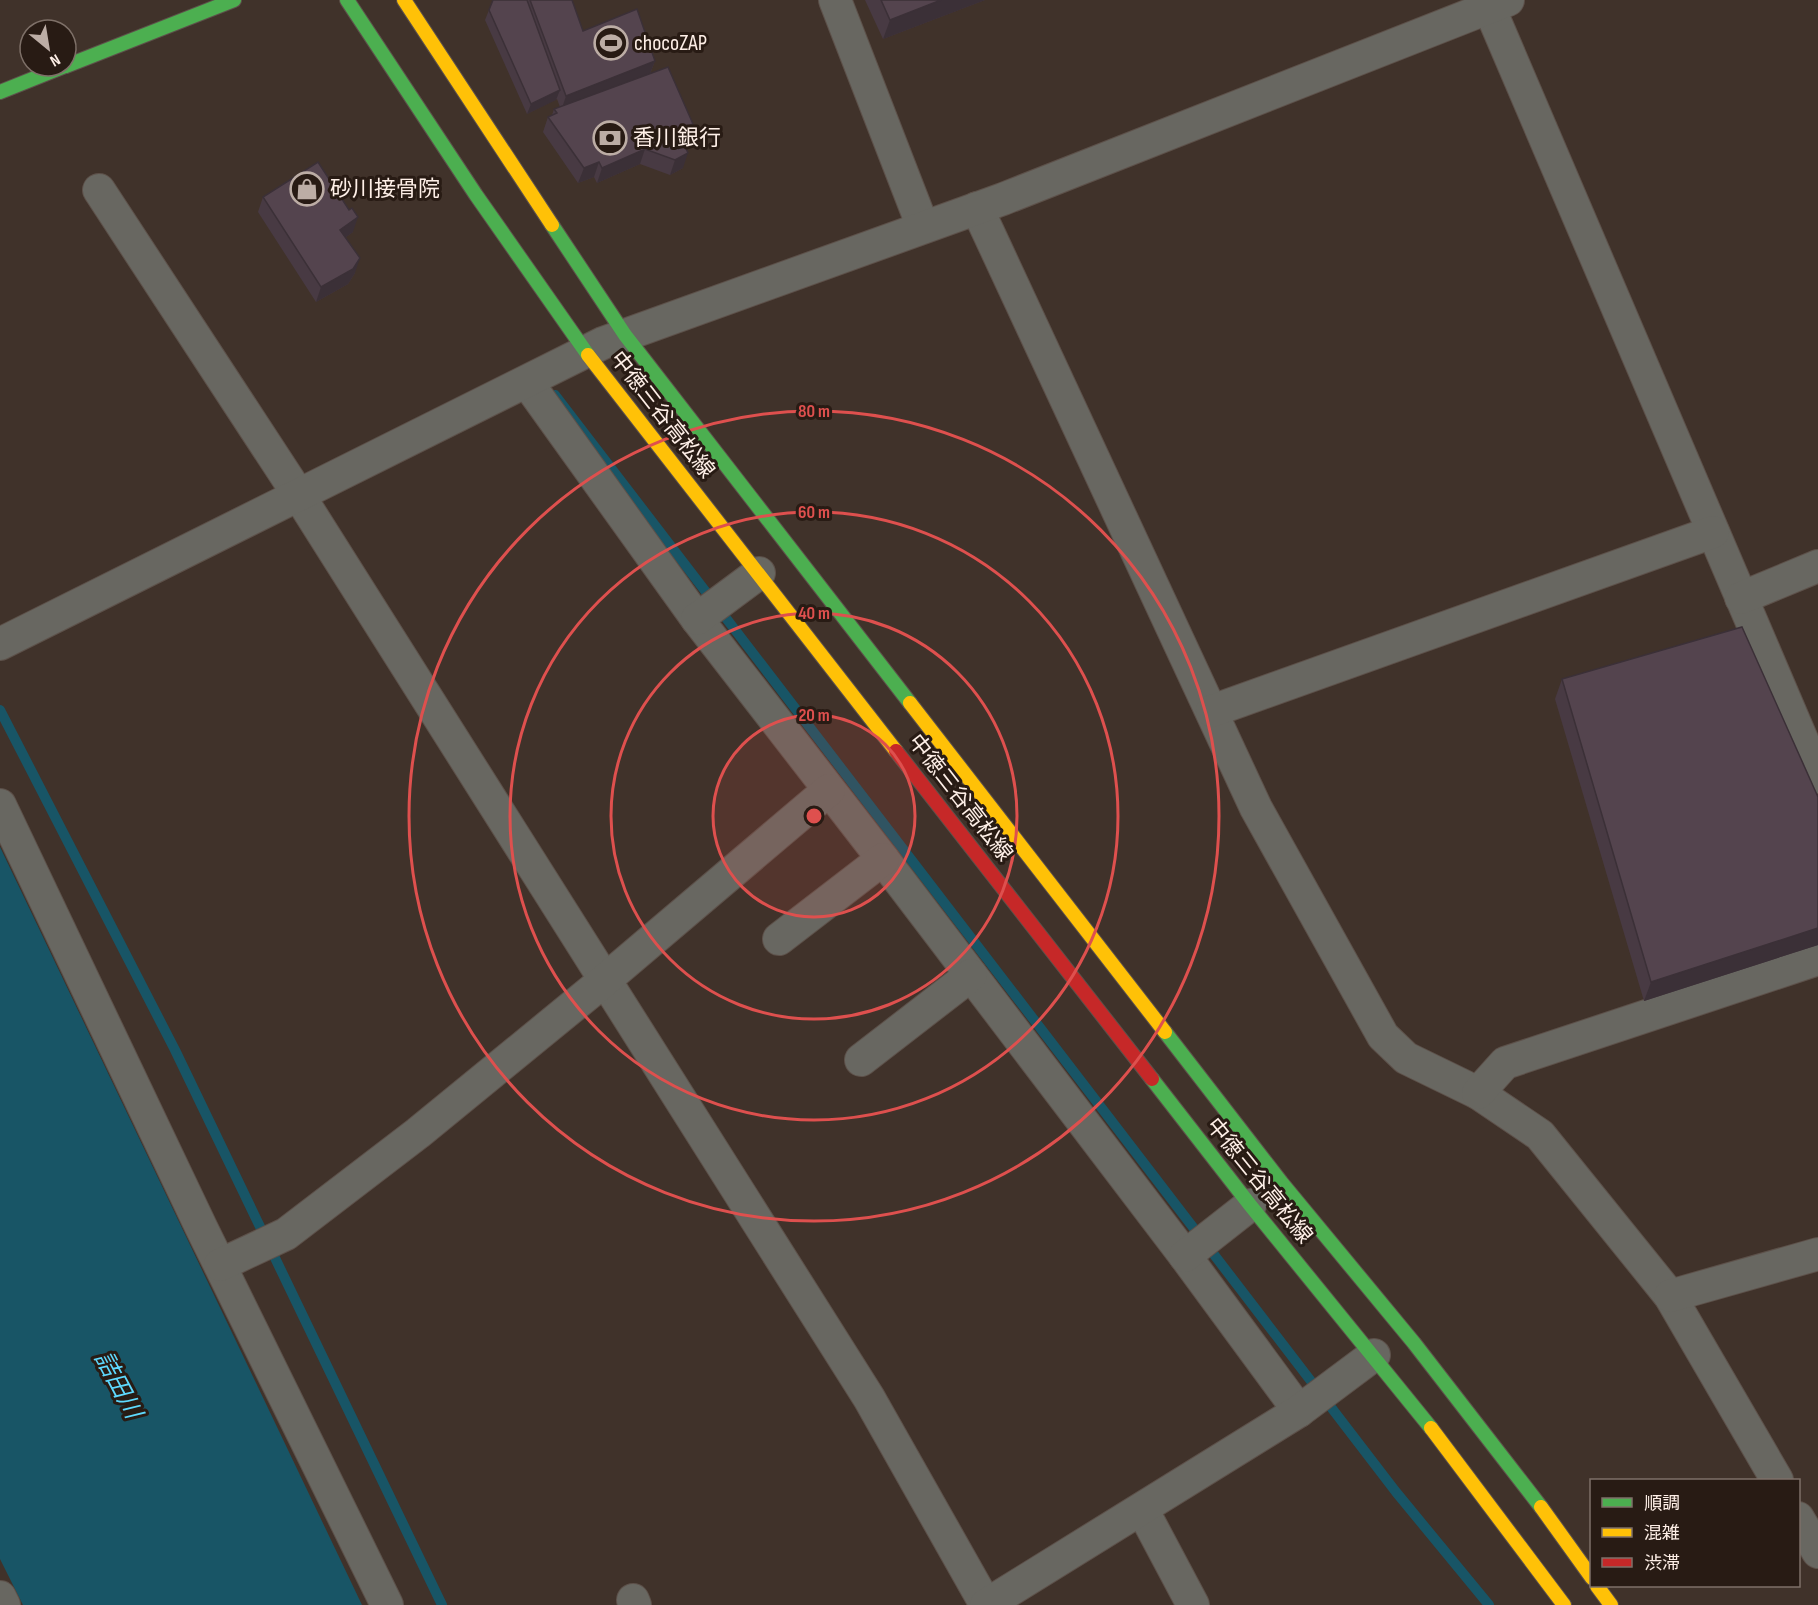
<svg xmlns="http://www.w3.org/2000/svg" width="1818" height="1605" font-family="'Sofia Sans Condensed','Noto Sans JP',sans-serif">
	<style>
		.water { fill: #185566 }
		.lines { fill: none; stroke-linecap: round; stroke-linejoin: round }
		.stream { stroke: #185566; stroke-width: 10 }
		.street-casing { stroke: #5d514a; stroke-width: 34 }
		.fast-casing { stroke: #5d514a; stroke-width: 16 }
		.slow-casing { stroke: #5d514a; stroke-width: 16 }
		.jam-casing { stroke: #5d514a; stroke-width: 16 }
		.street { stroke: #686761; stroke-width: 32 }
		.fast { stroke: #4caf50; stroke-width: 14 }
		.slow { stroke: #ffc107; stroke-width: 14 }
		.jam { stroke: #c62828; stroke-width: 14 }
		.wall { fill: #483a43 }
		.shaded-wall { fill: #3b3037 }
		.building { fill: #54444e; stroke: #3b3037; stroke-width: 1.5 }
		.ring { fill: none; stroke: #de504e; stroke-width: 3 }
		.labels { text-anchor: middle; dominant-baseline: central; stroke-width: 6; stroke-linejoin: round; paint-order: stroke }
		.poi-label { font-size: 22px; fill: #feefe7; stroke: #281b14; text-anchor: start }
		.street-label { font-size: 22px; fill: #feefe7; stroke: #281b14 }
		.water-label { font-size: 24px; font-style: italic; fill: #5ed9fe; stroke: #281b14 }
		.centre { fill: #de504e; stroke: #281b14; stroke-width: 3 }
		.ring-label { font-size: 18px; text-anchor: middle; font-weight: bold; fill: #de504e; stroke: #281b14; stroke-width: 6; stroke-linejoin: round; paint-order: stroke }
	</style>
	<rect width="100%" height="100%" fill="#40322a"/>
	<polygon class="water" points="0,847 362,1605 23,1605 0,1559"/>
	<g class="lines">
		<g class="stream">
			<polyline points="555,395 1396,1492 1489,1605"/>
			<polyline points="0,710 175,1050 442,1605"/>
		</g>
		<defs>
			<g id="street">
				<polyline points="835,0 923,227"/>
				<polyline points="1489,7 1818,777"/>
				<polyline points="99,190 298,494 869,1398 986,1605"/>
				<polyline points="977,208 1256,808 1383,1036 1406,1058 1478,1093 1540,1135 1670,1296 1777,1480"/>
				<polyline points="527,382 697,619 883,859 1185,1256 1299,1411"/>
				<polyline points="1741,598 1818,566"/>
				<polyline points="697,619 759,573"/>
				<polyline points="0,644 603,343 1003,199 1508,0"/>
				<polyline points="1212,711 1713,532"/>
				<polyline points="0,805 201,1227 387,1605"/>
				<polyline points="779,939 883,859"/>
				<polyline points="861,1060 971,975"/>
				<polyline points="1478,1093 1505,1063 1818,959"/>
				<polyline points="1185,1256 1250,1205"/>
				<polyline points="220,1265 286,1234 418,1133 605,980 829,790"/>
				<polyline points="1670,1296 1818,1254"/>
				<polyline points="1142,1509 1193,1605"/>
				<polyline points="1798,1518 1818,1552"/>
				<polyline points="0,1597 4,1605"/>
				<polyline points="633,1600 635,1605"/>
				<polyline points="986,1605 1299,1411 1374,1355"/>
			</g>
			<g id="fast">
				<polyline points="347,0 476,195 588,355"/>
				<polyline points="66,66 234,0"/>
				<polyline points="0,92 65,66"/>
				<polyline points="552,225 625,335 910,703"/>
				<polyline points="1165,1032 1281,1182 1414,1343 1541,1507"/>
				<polyline points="1152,1079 1250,1205 1431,1428"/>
			</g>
			<g id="slow">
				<polyline points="404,0 552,225"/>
				<polyline points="588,355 896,751"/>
				<polyline points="910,703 1165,1032"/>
				<polyline points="1431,1428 1564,1605"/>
				<polyline points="1541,1507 1592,1578"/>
				<polyline points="1597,1586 1611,1605"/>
			</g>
			<polyline id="jam" points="896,751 1152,1079"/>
		</defs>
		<use href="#street" class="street-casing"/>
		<use href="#fast" class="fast-casing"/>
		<use href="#slow" class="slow-casing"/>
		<use href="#jam" class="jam-casing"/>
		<use href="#street" class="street"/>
		<use href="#fast" class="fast"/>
		<use href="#slow" class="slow"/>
		<use href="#jam" class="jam"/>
	</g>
	<g class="wall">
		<polygon points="493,0 572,0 583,31 655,61 650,74 688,139 683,141 683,168 670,175 640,164 597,183 594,177 578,183 543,132 548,117 552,115 554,109 560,107 557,99 527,114 485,20"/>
		<polygon points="865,0 985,0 883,39"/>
		<polygon points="263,197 349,210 353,232 346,237 355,273 348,284 316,302 258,212"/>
		<polygon points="1562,679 1818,797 1818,945 1644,1001 1555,699"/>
	</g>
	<g class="shaded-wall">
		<polygon points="941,0 985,0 883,39 890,20"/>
		<polygon points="655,61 649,76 561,111 566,96"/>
		<polygon points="560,90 556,100 527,114 531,104"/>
		<polygon points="693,124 688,139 672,145 678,130"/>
		<polygon points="645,149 640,164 597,183 602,168"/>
		<polygon points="688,153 683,168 670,175 675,160"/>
		<polygon points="599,162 594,177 578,183 584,168"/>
		<polygon points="358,217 353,232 335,245 340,230"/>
		<polygon points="360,258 355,273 348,284 316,302 321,287"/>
		<polygon points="1818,928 1818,945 1644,1001 1651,982"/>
	</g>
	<g class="building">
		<polygon points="493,0 527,0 560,90 531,104 489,10"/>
		<polygon points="530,0 572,0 583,31 637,9 655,61 566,96"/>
		<polygon points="881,0 941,0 890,20"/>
		<polygon points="668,67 693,124 678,130 688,153 675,160 645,149 602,168 599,162 584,168 548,117 557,113 554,109"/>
		<polygon points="318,162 349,210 352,208 358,217 340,230 360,258 353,269 321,287 263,197"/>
		<polygon points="1742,627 1818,797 1818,928 1651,982 1562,679"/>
	</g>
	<circle cx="814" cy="816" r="101" fill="#de504e" fill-opacity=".12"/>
	<g class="ring">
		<circle cx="814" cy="816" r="101"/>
		<circle cx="814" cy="816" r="203"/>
		<circle cx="814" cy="816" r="304"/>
		<circle cx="814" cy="816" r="405"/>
	</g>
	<defs>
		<symbol id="stadium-ring" viewBox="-11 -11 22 22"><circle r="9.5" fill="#281b14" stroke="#bcada5" stroke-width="1.5"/><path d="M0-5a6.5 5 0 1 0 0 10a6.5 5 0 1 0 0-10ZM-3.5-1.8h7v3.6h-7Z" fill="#bcada5"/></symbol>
		<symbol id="bank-ring" viewBox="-11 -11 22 22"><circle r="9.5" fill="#281b14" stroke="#bcada5" stroke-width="1.5"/><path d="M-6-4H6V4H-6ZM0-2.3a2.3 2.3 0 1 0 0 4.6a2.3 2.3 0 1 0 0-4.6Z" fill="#bcada5"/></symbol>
		<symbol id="shop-ring" viewBox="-11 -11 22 22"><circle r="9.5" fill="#281b14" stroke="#bcada5" stroke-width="1.5"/><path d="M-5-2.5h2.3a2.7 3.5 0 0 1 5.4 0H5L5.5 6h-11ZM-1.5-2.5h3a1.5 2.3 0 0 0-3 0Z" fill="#bcada5"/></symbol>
	</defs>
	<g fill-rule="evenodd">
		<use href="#stadium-ring" x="592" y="24" width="38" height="38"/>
		<use href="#bank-ring" x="591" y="119" width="38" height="38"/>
		<use href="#shop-ring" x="288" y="170" width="38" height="38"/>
	</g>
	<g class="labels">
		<g class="poi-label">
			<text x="634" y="43">chocoZAP</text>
			<text x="633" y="138">香川銀行</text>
			<text x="330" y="189">砂川接骨院</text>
		</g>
		<g class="street-label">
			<text transform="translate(662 415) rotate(52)">中徳三谷高松線</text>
			<text transform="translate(960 798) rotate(52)">中徳三谷高松線</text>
			<text transform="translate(1259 1181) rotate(51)">中徳三谷高松線</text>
		</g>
		<g class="water-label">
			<text transform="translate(118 1385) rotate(62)">詰田川</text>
		</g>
	</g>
	<circle cx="814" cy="816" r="9" class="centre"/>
	<g class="ring-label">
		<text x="814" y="417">80 m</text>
		<text x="814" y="518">60 m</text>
		<text x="814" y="619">40 m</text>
		<text x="814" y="721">20 m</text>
	</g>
	<rect x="1590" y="1479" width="210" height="108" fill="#281b14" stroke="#7e7068" stroke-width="1.5"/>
	<rect x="1602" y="1498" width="30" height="9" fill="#4caf50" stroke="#7e7068" stroke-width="1.5"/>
	<text x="1644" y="1509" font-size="18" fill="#feefe7">順調</text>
	<rect x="1602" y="1528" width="30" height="9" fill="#ffc107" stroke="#7e7068" stroke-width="1.5"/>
	<text x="1644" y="1539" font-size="18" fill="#feefe7">混雑</text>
	<rect x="1602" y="1558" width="30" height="9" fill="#c62828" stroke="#7e7068" stroke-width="1.5"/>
	<text x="1644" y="1569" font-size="18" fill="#feefe7">渋滞</text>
	<g transform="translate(48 48) rotate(150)"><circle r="28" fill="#281b14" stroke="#7e7068" stroke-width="1.5"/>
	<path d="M0-4.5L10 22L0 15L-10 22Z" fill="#bcada5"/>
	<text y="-9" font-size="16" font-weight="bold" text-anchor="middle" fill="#feefe7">N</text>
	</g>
</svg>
